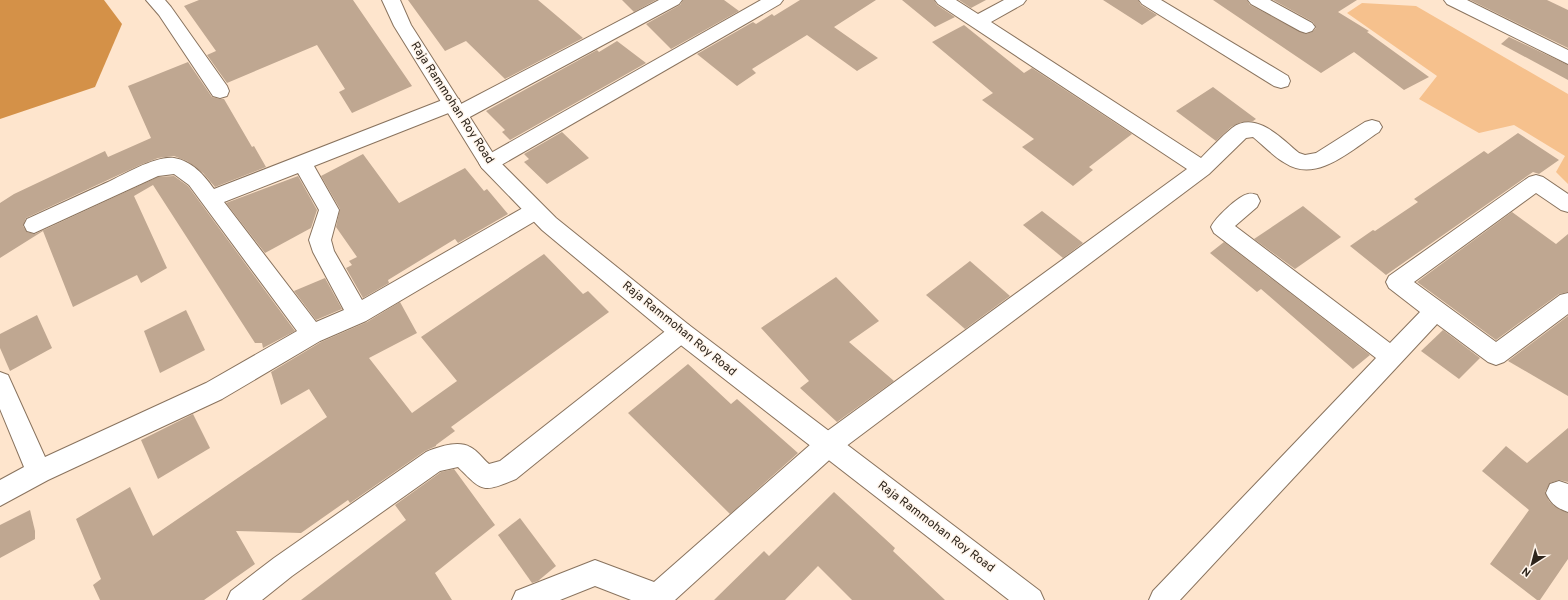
<svg xmlns="http://www.w3.org/2000/svg" width="1568" height="600" font-family="Overpass,sans-serif">
	<style>
		.green { fill: #f6c18d }
		.water { fill: #d49148 }
		.building { fill: #bfa791 }
		.lines { fill: none; stroke-linecap: round; stroke-linejoin: round }
		.minor-casing { stroke: #89735e; stroke-width: 2 }
		.major-casing { stroke: #89735e; stroke-width: 2 }
		.minor { fill: #fff; fill-rule: evenodd }
		.major { fill: #fff; fill-rule: evenodd }
		.labels { text-anchor: middle; dominant-baseline: central; stroke-width: 3; stroke-linejoin: round; paint-order: stroke }
		.street-label { font-size: 12px; fill: #2d241b; stroke: #fff5eb }
	</style>
	<rect width="100%" height="100%" fill="#fee5cd"/>
	<polygon class="green" points="1362,3 1416,6 1568,94 1568,184 1556,172 1565,156 1514,125 1479,133 1419,99 1437,76 1347,13"/>
	<polygon class="water" points="0,0 104,0 122,24 95,87 0,119"/>
	<g class="building">
		<polygon points="199,0 353,0 412,86 352,113 339,92 345,89 317,45 227,83 207,55 216,51 184,6"/>
		<polygon points="408,0 538,0 583,38 505,79 466,41 445,51"/>
		<polygon points="622,0 656,0 634,12"/>
		<polygon points="683,0 724,0 739,11 671,49 646,24 680,5"/>
		<polygon points="800,0 876,0 834,27 878,58 857,71 807,35 752,69 756,73 737,86 697,54 753,22 756,24 772,14 774,16"/>
		<polygon points="902,0 934,0 937,5 955,17 935,27"/>
		<polygon points="959,0 986,0 971,8"/>
		<polygon points="1103,0 1138,0 1141,5 1157,15 1142,25"/>
		<polygon points="1213,0 1247,0 1250,5 1306,34 1312,32 1316,28 1313,22 1273,0 1357,0 1338,12 1369,31 1367,32 1429,77 1404,90 1354,52 1321,73"/>
		<polygon points="1470,0 1547,0 1568,10 1568,48"/>
		<polygon points="964,25 1024,73 1032,68 1132,134 1089,167 1093,170 1073,186 1022,147 1034,139 982,100 993,93 932,42"/>
		<polygon points="1509,37 1568,65 1568,80 1501,44"/>
		<polygon points="617,41 646,63 510,140 502,132 505,130 486,111 597,50 599,52"/>
		<polygon points="188,62 212,97 220,99 224,99 252,147 254,146 266,167 215,187 203,173 187,161 174,156 158,158 140,165 26,218 23,226 27,232 35,234 158,177 174,176 188,186 295,331 263,348 262,343 255,343 153,185 134,196 167,268 141,283 137,275 73,307 43,231 0,258 0,203 14,194 105,151 108,157 151,138 128,86"/>
		<polygon points="1213,87 1256,119 1253,121 1241,122 1231,127 1216,141 1176,111"/>
		<polygon points="562,132 589,158 547,184 524,162 529,159 524,154"/>
		<polygon points="1518,133 1559,160 1539,174 1533,172 1386,275 1350,246 1373,230 1375,231 1418,202 1414,199 1484,151 1488,154"/>
		<polygon points="363,154 399,203 465,168 484,191 487,189 508,214 458,243 455,239 388,280 389,283 363,298 346,268 352,265 349,261 357,257 336,227 340,209 321,176"/>
		<polygon points="298,176 317,210 311,228 265,253 226,203"/>
		<polygon points="1303,206 1341,237 1295,269 1254,239"/>
		<polygon points="1042,211 1083,243 1063,258 1023,225"/>
		<polygon points="1512,212 1556,244 1568,234 1568,292 1559,294 1496,340 1417,282"/>
		<polygon points="1224,242 1370,355 1353,369 1261,289 1257,292 1210,253"/>
		<polygon points="544,254 583,294 588,291 609,312 451,427 455,431 436,445 436,446 425,451 350,503 348,500 301,533 236,531 255,564 204,600 100,600 93,585 101,579 76,519 130,487 153,536 327,417 309,389 281,405 271,372 321,342 367,322 400,302 417,333 369,358 412,413 457,381 421,337"/>
		<polygon points="970,261 1010,296 965,329 926,295"/>
		<polygon points="836,277 879,321 849,342 894,381 837,422 800,388 809,381 761,328"/>
		<polygon points="325,278 342,309 316,320 294,291"/>
		<polygon points="186,310 205,350 160,373 144,331"/>
		<polygon points="37,315 52,348 10,371 0,348 0,334"/>
		<polygon points="1568,316 1568,396 1508,361"/>
		<polygon points="1443,330 1480,358 1459,379 1421,351"/>
		<polygon points="688,364 731,404 737,399 798,453 730,514 628,413"/>
		<polygon points="193,414 210,448 158,479 141,440"/>
		<polygon points="1568,428 1568,482 1559,480 1550,483 1545,492 1549,501 1554,506 1568,513 1568,559 1540,600 1537,600 1490,564 1529,510 1482,471 1506,446 1527,463"/>
		<polygon points="454,469 495,525 435,573 452,600 301,600 406,520 395,505 441,472"/>
		<polygon points="834,492 895,548 893,551 945,600 852,600 818,566 785,600 714,600 764,551 769,556"/>
		<polygon points="30,510 35,531 35,539 0,558 0,525"/>
		<polygon points="520,518 556,566 538,581 532,583 498,535"/>
	</g>
	<g class="lines">
		<defs>
			<g id="minor">
				<polygon points="146,0 165,0 171,7 227,86 229,91 227,96 220,98 213,96 159,15"/>
				<path d="M659,0h23l-3,4 -213,115 -7,2 -7,-2 -2,-5 1,-2 -137,54 25,44 -8,30 3,11 28,49 166,-95 7,-2 7,2 3,6 -3,6 -176,104 -46,20 -98,58 -174,81 -48,26v-26l24,-13 -24,-58v-37l8,3 37,82 161,-74 91,-52 -108,-146 -15,-11 -16,2 -124,57 -7,-2 -3,-6 3,-6c27,-12 54,-25 81,-37 17,-8 47,-26 66,-24 18,3 30,17 40,31l231,-90 7,-2 7,2 2,5zM298,173l21,37 -10,30 4,12 31,58 -28,12 -92,-120z"/>
				<polygon points="761,0 783,0 780,4 496,168 489,171 482,168 479,163 482,158"/>
				<path d="M935,0h21l22,14 26,-14h22l-3,4 -32,18 210,136c10,-10 20,-21 31,-30 24,-18 50,11 67,25l6,2 11,-2 49,-31 7,-2 7,2 3,5 -3,5c-27,17 -62,52 -94,31 -12,-7 -22,-18 -32,-26l-7,1 -37,36 -372,279 -162,147h-44l-36,-14 -35,14h-48l4,-9 79,-31 59,22 165,-145 368,-268 -249,-165z"/>
				<polygon points="1139,0 1161,0 1288,76 1290,81 1288,86 1281,88 1274,86 1142,4"/>
				<polygon points="1248,0 1270,0 1312,23 1315,27 1312,31 1306,33 1300,31 1251,4"/>
				<polygon points="1444,0 1467,0 1568,50 1568,64 1447,4"/>
				<path d="M1536,175l7,2 25,17v18l-7,-2 -25,-17 -122,89 82,60 64,-47 8,-2v21l-64,48 -8,3 -8,-3 -51,-38 -257,276h-31l4,-9 223,-233 -162,-125 -3,-6c4,-9 27,-31 37,-33 3,-1 6,0 9,1l3,6 -3,6 -22,19 155,117 30,-31 -31,-24 -3,-6 3,-6 140,-99z"/>
				<path d="M681,322l8,3 3,7 -3,7 -173,140c-34,14 -33,13 -58,-12l-18,4 -148,105 -30,24h-35l4,-9 43,-33 152,-106c12,-5 32,-12 44,-5 7,3 13,12 19,17l11,-3 173,-136z"/>
				<path d="M1559,481l9,3v28c-11,-4 -17,-8 -22,-19l4,-9z"/>
			</g>
			<polygon id="major" points="382,0 400,0 411,25 496,158 556,218 689,325 1040,591 1044,600 1009,600 673,339 542,230 482,168 394,26"/>
		</defs>
		<use href="#minor" class="minor-casing"/>
		<use href="#major" class="major-casing"/>
		<use href="#minor" class="minor"/>
		<use href="#major" class="major"/>
	</g>
	<g class="labels">
		<g class="street-label">
			<text transform="translate(452 103) rotate(57)">Raja Rammohan Roy Road</text>
			<text transform="translate(679 329) rotate(39)">Raja Rammohan Roy Road</text>
			<text transform="translate(936 527) rotate(37)">Raja Rammohan Roy Road</text>
		</g>
	</g>
	<g transform="translate(1532 564) rotate(216)" stroke="#fff5eb" stroke-width="3" paint-order="stroke">
	<path d="M0-3L7 15L0 10L-7 15Z" fill="#2d241b"/>
	<text y="-6" font-size="11" font-weight="bold" text-anchor="middle" fill="#2d241b">N</text>
	</g>
</svg>
